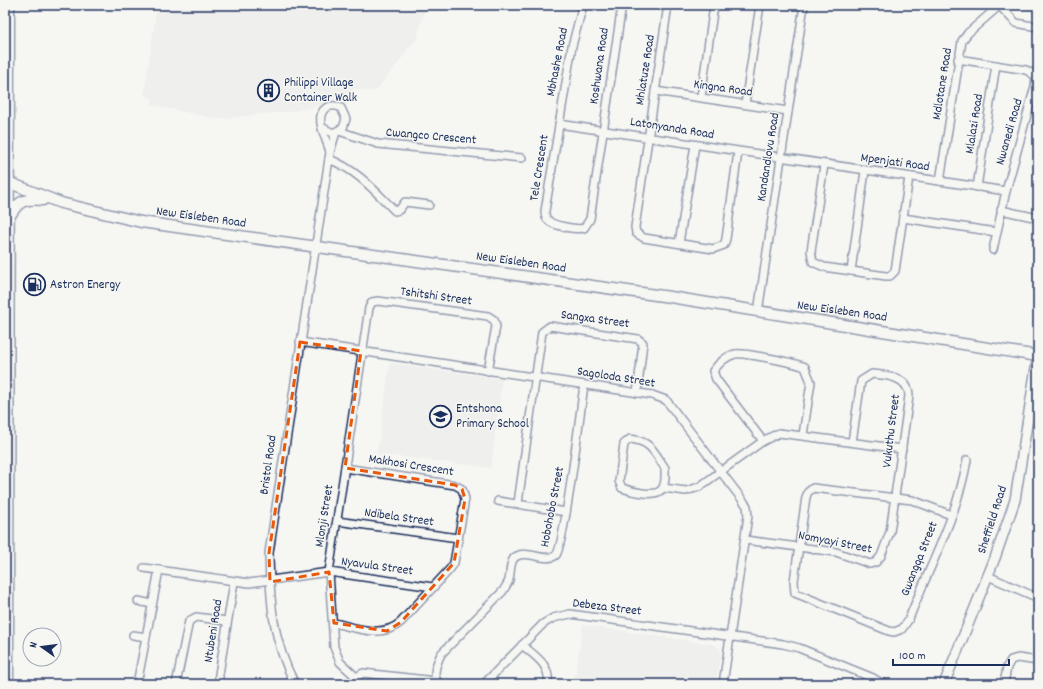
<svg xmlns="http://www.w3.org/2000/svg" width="1043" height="689" font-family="Dekko,sans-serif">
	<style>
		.built { fill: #e6e7e7 }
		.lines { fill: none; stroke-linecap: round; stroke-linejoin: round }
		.minor-casing { stroke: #1b2f5e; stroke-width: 10 }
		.tertiary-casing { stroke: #1b2f5e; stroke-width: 12 }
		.secondary-casing { stroke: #1b2f5e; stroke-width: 13 }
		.minor { stroke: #f6f6f2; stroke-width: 7 }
		.tertiary { stroke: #f6f6f2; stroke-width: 9 }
		.secondary { stroke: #f6f6f2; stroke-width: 10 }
		.marked { fill: none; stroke: #e8590c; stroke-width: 3; stroke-dasharray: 8 5; stroke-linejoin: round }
		.labels { text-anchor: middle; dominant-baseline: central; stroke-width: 3; stroke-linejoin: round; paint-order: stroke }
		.street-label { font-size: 13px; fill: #1b2f5e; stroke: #f6f6f2 }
		.poi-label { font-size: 13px; fill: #1b2f5e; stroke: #f6f6f2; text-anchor: start }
	</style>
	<rect width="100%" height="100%" fill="#f6f6f2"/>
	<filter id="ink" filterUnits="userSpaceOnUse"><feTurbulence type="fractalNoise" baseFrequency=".025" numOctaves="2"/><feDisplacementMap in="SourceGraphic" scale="8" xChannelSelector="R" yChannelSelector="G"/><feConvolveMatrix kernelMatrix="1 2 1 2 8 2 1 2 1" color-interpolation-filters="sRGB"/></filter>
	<g filter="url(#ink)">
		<g class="built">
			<polygon points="164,5 426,5 417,39 408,48 405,54 375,92 352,89 352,101 329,98 325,104 294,111 218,119 151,105 153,99 144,95 156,12 163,13"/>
			<polygon points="390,363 502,379 491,468 377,454"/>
			<polygon points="583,625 716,645 721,651 716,684 574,684"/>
		</g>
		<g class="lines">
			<defs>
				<g id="minor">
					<path d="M583,5l-11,41 -27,165c0,3 0,7 3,9 4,6 30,10 36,8l6,-9 32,-214"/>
					<polyline points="668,5 635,227 636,233 644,238 713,249 724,245 726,239 738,152"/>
					<polyline points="999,5 1016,23 1038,27"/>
					<polyline points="958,59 1026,70 1036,76 1035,86 1006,191 993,250"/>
					<polyline points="655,91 788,111"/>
					<polyline points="701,97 714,5"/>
					<polyline points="745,104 760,5"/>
					<polyline points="559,124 1006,191"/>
					<path d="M323,128l10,5 10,-5 3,-9 -5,-11c-5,-3 -10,-3 -15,0 -13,8 1,32 4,44"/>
					<polyline points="339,131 378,144 522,158"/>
					<path d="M329,159c28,11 45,31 66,52l4,-1 6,-8 24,3"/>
					<polyline points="824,165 811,251 813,262 824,267 886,276 890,276 895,271 909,177"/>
					<polyline points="940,181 962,41 968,33 1000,5"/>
					<polyline points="977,187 996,65"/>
					<polyline points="1001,210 1033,217"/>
					<polyline points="903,218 996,232"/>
					<polyline points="679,243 695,145"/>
					<polyline points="851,271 865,171"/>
					<polyline points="758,312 804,5"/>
					<polyline points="300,342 652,395 666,400 741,498 747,506 748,516 723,684"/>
					<path d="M630,439c21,2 24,13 35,29 0,6 1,14 -2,19 -4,12 -33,4 -41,1l-3,-7 5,-37z"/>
					<path d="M763,441l-47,-62 -3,-8c6,-8 13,-15 22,-17 8,-2 61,9 70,13l6,15 -8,53"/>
					<polyline points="663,488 686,491 699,487 763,441 779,433 902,449"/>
					<polyline points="498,501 566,512"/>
					<polyline points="518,503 542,332 550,326 638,339 643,343 637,393"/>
					<path d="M951,515l-39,-15 -99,-12 -5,4 -2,5 -12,84 1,12 94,38 5,1 8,-3 7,-10c20,-52 49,-104 58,-159"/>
					<polyline points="337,521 458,538"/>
					<path d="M745,540l91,12 34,12 6,-2 5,-6 9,-24 19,-136c0,-19 -22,-21 -37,-22l-11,7 -9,61"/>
					<polyline points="144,568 249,583 329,572 433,587"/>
					<polyline points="988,576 1038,598"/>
					<polyline points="138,601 152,604"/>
					<path d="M334,623c22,5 48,16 67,-1l49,-53 4,-6 11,-64 -3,-10 -7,-4 -110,-17"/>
					<polyline points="133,635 146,637"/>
					<path d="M522,645c13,11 29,20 26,39"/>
					<polyline points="356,677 340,662 334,647 329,572 369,308 372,302 378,301 488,316 494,320 496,326 488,371"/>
					<polyline points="137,684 159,570"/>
					<polyline points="176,684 189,621 196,617 227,621"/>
					<polyline points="219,684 219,674 234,582"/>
					<path d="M295,684c-23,-44 -25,-83 -26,-131l61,-401 6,-20"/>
					<polyline points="355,684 356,677 363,673 436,681"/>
					<path d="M439,684c-8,-9 -2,-21 2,-30l62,-63c2,-4 5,-7 6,-11 2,-7 0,-21 8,-24 11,-6 30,7 39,-1 8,-7 25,-149 28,-170"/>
					<polyline points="484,684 543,624 553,618 570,614 783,644 799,648 873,678 883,684"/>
					<polyline points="1004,684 1007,667 1011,660 1018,658 1038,661"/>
				</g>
				<polyline id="tertiary" points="944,684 995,558 1015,500 1038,355"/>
				<g id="secondary">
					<polyline points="5,181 61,203 141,222 670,297 1038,356"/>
					<path d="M8,219c10,-18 15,-21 35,-19"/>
					<polyline points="8,684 9,5"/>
				</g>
			</defs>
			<use href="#minor" class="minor-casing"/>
			<use href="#tertiary" class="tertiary-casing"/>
			<use href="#secondary" class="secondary-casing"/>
			<use href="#minor" class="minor"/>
			<use href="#tertiary" class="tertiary"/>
			<use href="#secondary" class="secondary"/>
		</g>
	</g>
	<path d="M0 0H1043V689H0ZM300,342l61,9 -16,117 110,17 7,4 3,10 -11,64 -53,59 -14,9 -53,-8 -5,-51 -59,10 -1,-29z" fill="#f6f6f2" fill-opacity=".55" fill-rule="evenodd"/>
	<path class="marked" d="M300,342l61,9 -16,117 110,17 7,4 3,10 -11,64 -53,59 -14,9 -53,-8 -5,-51 -59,10 -1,-29z"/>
	<defs>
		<symbol id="building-ring" viewBox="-11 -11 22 22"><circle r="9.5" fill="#f6f6f2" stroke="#1b2f5e" stroke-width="1.5"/><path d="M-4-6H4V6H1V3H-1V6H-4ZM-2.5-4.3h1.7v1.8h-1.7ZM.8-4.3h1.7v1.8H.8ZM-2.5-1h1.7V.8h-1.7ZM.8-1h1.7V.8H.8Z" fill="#1b2f5e"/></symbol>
		<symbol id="fuel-ring" viewBox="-11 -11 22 22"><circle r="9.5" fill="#f6f6f2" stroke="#1b2f5e" stroke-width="1.5"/><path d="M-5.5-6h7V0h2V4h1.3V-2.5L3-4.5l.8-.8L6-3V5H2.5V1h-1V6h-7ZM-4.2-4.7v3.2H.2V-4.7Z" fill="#1b2f5e"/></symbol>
		<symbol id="school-ring" viewBox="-11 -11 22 22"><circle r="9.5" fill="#f6f6f2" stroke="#1b2f5e" stroke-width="1.5"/><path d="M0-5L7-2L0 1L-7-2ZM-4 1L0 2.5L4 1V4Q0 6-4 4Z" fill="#1b2f5e"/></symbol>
	</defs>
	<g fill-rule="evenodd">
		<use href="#building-ring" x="256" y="78" width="25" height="25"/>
		<use href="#fuel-ring" x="22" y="272" width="25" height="25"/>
		<use href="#school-ring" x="428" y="404" width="25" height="25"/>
	</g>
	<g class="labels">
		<g class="street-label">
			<text transform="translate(558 62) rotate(-79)">Mbhashe Road</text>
			<text transform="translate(600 66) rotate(-82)">Koshwana Road</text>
			<text transform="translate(646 70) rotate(-81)">Mhlatuze Road</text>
			<text transform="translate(943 84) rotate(-81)">Mdlotane Road</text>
			<text transform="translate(723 89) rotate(8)">Kingna Road</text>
			<text transform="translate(975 124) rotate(-81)">Mlalazi Road</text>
			<text transform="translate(672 129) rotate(9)">Latonyanda Road</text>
			<text transform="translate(1010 132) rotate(-74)">Nwanedi Road</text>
			<text transform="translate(431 137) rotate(5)">Cwangco Crescent</text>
			<text transform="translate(769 157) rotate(-81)">Kandandlovu Road</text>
			<text transform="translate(895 163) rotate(8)">Mpenjati Road</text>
			<text transform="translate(540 168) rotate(-81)">Tele Crescent</text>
			<text transform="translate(201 218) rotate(8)">New Eisleben Road</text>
			<text transform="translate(521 263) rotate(8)">New Eisleben Road</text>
			<text transform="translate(436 297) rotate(8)">Tshitshi Street</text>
			<text transform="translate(842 312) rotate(8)">New Eisleben Road</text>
			<text transform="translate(595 320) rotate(8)">Sangxa Street</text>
			<text transform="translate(616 378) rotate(9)">Sagoloda Street</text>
			<text transform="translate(892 431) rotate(-83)">Vukuthu Street</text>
			<text transform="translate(269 465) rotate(-82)">Bristol Road</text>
			<text transform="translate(411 466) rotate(9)">Makhosi Crescent</text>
			<text transform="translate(553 507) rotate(-79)">Hobohobo Street</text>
			<text transform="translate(325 516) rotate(-81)">Mlonji Street</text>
			<text transform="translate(399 518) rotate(8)">Ndibela Street</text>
			<text transform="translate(993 520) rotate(-72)">Sheffield Road</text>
			<text transform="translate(835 543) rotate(11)">Nomyayi Street</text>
			<text transform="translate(920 559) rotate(-68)">Gwangqa Street</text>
			<text transform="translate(377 567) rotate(8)">Nyavula Street</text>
			<text transform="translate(607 608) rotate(7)">Debeza Street</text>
			<text transform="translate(214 631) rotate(-81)">Ntubeni Road</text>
		</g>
		<g class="poi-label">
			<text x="284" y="83">Philippi Village<tspan x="284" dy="15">Container Walk</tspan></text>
			<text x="50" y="285">Astron Energy</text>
			<text x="456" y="409">Entshona<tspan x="456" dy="15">Primary School</tspan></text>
		</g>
	</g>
	<rect width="1043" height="689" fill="none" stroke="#f6f6f2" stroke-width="20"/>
	<rect x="10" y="10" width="1023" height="669" fill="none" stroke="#1b2f5e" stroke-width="1.5" filter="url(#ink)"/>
	<g transform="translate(42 647) rotate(284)"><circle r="19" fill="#f6f6f2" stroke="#9ea6b7"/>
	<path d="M0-3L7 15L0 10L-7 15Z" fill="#1b2f5e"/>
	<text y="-6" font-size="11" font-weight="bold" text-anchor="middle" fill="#1b2f5e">N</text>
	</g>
	<path d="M893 659v6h116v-6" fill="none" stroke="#1b2f5e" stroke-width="2"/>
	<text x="899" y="659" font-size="12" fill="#1b2f5e" stroke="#f6f6f2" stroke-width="3" paint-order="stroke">100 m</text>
</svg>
